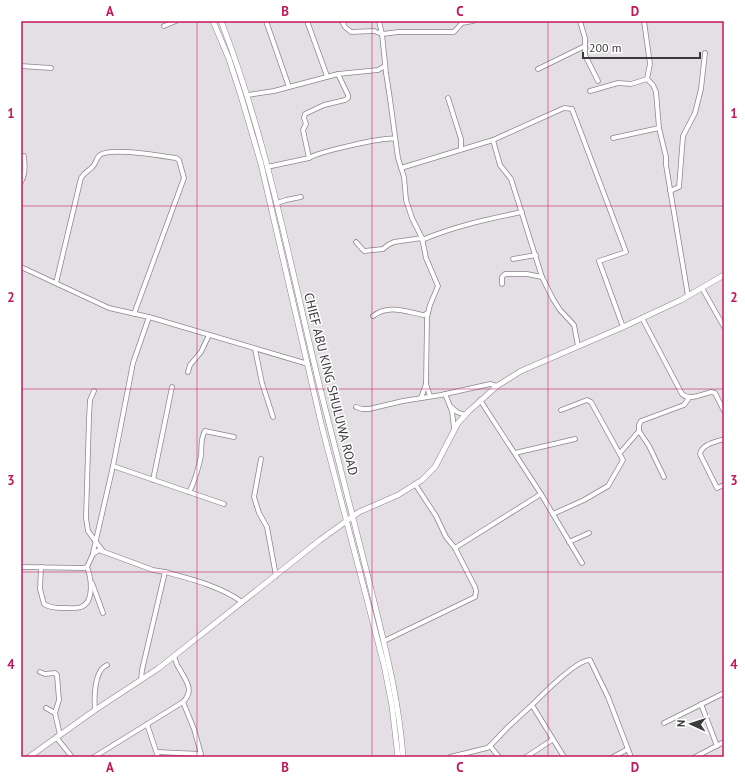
<svg xmlns="http://www.w3.org/2000/svg" width="745" height="778" font-family="'PT Sans',sans-serif">
	<style>
		.lines { fill: none; stroke-linecap: round; stroke-linejoin: round }
		.minor-casing { stroke: #8b878b; stroke-width: 5.5 }
		.tertiary-casing { stroke: #8b878b; stroke-width: 6 }
		.minor { stroke: #fff; stroke-width: 4 }
		.tertiary { stroke: #fff; stroke-width: 5 }
		.grid { fill: none; stroke: #c2185b; stroke-width: 1; stroke-opacity: 0.55 }
		.labels { text-anchor: middle; dominant-baseline: central; stroke-width: 3; stroke-linejoin: round; paint-order: stroke }
		.street-label { font-size: 13px; fill: #3c3a3c; stroke: #fff }
		.neatline { fill: none; stroke: #c2185b; stroke-width: 1.5 }
		.grid-label { font-size: 13px; text-anchor: middle; font-weight: bold; fill: #c2185b }
	</style>
	<rect width="100%" height="100%" fill="#e3dfe4"/>
	<g class="lines">
		<defs>
			<g id="minor">
				<polyline points="266,21 289,87"/>
				<polyline points="307,21 327,76"/>
				<polyline points="342,21 345,27 351,32 374,31 382,34 399,32 454,32 462,23 473,21"/>
				<polyline points="379,21 382,34 386,73 390,99 398,158 404,177 406,200 412,218 422,238 426,258 438,286 430,305 427,317 426,384 430,396"/>
				<polyline points="580,21 585,38 585,55 598,81"/>
				<polyline points="644,21 650,64 647,79 653,85 656,92 659,128 666,157 666,165 688,296"/>
				<polyline points="164,26 176,21"/>
				<polyline points="21,66 51,68"/>
				<polyline points="538,69 585,46"/>
				<polyline points="590,91 618,83 631,84 647,79"/>
				<polyline points="248,95 274,91 338,74 378,70 385,66"/>
				<polyline points="448,98 461,139 461,149"/>
				<polyline points="613,138 659,128"/>
				<polyline points="493,140 500,165 511,179 542,277 553,299 560,310 574,325 578,346"/>
				<polyline points="309,158 303,130 306,124 304,118 305,114 324,105 345,100 348,98 348,95 338,74"/>
				<path d="M267,167l42,-9c9,-6 78,-22 86,-19"/>
				<polyline points="401,168 493,140 564,108 572,109 626,252 599,261 623,327"/>
				<path d="M21,182c5,-7 4,-18 3,-26"/>
				<polyline points="670,191 679,187 683,136 695,113 701,89 705,53"/>
				<polyline points="277,203 286,200 301,197"/>
				<path d="M422,240c33,-14 66,-21 100,-28"/>
				<polyline points="356,242 364,251 383,249 388,245 394,242 422,238"/>
				<polyline points="513,259 536,255"/>
				<polyline points="21,267 109,308 149,317 308,364"/>
				<path d="M56,283l25,-105c4,-7 10,-8 13,-13 2,-3 3,-8 6,-10 10,-8 62,1 76,3l3,2 5,18 -50,136"/>
				<polyline points="502,284 502,277 505,274 527,274 542,277"/>
				<polyline points="702,288 724,327"/>
				<path d="M373,316c16,-12 33,-4 51,-1l4,-2"/>
				<path d="M642,318l40,76c7,7 21,0 29,-2l4,1 9,18"/>
				<polyline points="255,349 262,383 273,417"/>
				<polyline points="188,372 190,365 201,352 209,335"/>
				<polyline points="94,391 90,400 89,418 86,518 88,531 102,550"/>
				<polyline points="445,394 452,411 454,428"/>
				<polyline points="421,398 426,384"/>
				<polyline points="480,400 541,494 582,563"/>
				<polyline points="450,406 457,412 465,415"/>
				<polyline points="356,407 362,409 369,409 403,401 441,395 490,384 497,386"/>
				<polyline points="639,431 649,446 664,477"/>
				<path d="M724,439c-8,3 -22,5 -24,15l17,34 7,-3"/>
				<polyline points="515,453 575,439"/>
				<polyline points="620,453 639,431 639,425 641,421 684,405 689,398"/>
				<polyline points="261,459 254,497 259,513 267,527 276,576"/>
				<polyline points="113,466 224,504"/>
				<polyline points="153,480 172,387"/>
				<path d="M189,492c5,-8 10,-26 12,-36 1,-9 -1,-17 4,-25l29,6"/>
				<polyline points="553,514 584,500 608,486 623,460 591,402 587,400 561,410"/>
				<polyline points="569,542 589,533"/>
				<polyline points="455,548 541,494"/>
				<polyline points="93,553 113,466 133,363 149,317"/>
				<polyline points="21,567 84,568 87,567 93,554 99,550 153,570 165,572 142,670 141,680"/>
				<path d="M41,567l-1,22 4,15c6,4 12,4 18,4 6,0 14,1 19,-1 14,-5 10,-30 6,-40"/>
				<path d="M165,572c26,7 55,14 77,30"/>
				<polyline points="92,583 103,613"/>
				<polyline points="384,641 475,597 476,591 475,587 455,548 446,537 436,516 415,484"/>
				<polyline points="40,672 45,674 55,673 57,675 59,700 55,713 60,735"/>
				<polyline points="701,704 717,746"/>
				<path d="M532,705c10,-10 45,-46 58,-45l18,37 23,60"/>
				<polyline points="46,708 55,713"/>
				<path d="M95,710c-1,-12 -1,-40 12,-45"/>
				<polyline points="664,723 724,693"/>
				<polyline points="147,724 158,757"/>
				<polyline points="56,737 72,757"/>
				<polyline points="490,746 508,727 532,705 564,757"/>
				<polyline points="157,752 201,754 194,729 183,702"/>
				<path d="M94,757l89,-55c12,-12 3,-21 -4,-34 -3,-3 -3,-8 -5,-11"/>
				<polyline points="450,757 487,748 490,746 499,757"/>
				<polyline points="526,757 552,740"/>
				<polyline points="613,757 628,749"/>
				<polyline points="695,757 724,742"/>
			</g>
			<g id="tertiary">
				<polyline points="213,21 229,59 241,96 261,164 322,427 384,665 392,706 398,757"/>
				<path d="M221,21c48,123 71,255 103,383 15,59 30,118 45,177 14,58 30,116 34,176"/>
				<polyline points="29,757 95,710 159,668 320,540 352,517 359,512 398,495 422,480 435,467 458,423 469,411 497,386 521,371 623,327 681,300 724,275"/>
			</g>
		</defs>
		<use href="#minor" class="minor-casing"/>
		<use href="#tertiary" class="tertiary-casing"/>
		<use href="#minor" class="minor"/>
		<use href="#tertiary" class="tertiary"/>
	</g>
	<path class="grid" d="M197,21v736M372,21v736M548,21v736M21,206h703M21,389h703M21,572h703"/>
	<g class="labels">
		<g class="street-label">
			<text transform="translate(331 384) rotate(76)">CHIEF ABU KING SHULUWA ROAD</text>
		</g>
	</g>
	<rect width="745" height="778" fill="none" stroke="#ffffff" stroke-width="44"/>
	<g transform="translate(691 724) rotate(273)" stroke="#ffffff" stroke-width="3" paint-order="stroke">
	<path d="M0-3L7 15L0 10L-7 15Z" fill="#3c3a3c"/>
	<text y="-6" font-size="11" font-weight="bold" text-anchor="middle" fill="#3c3a3c">N</text>
	</g>
	<path d="M583 52v6h117v-6" fill="none" stroke="#3c3a3c" stroke-width="2"/>
	<text x="589" y="52" font-size="12" fill="#3c3a3c" stroke="#ffffff" stroke-width="3" paint-order="stroke">200 m</text>
	<rect x="22" y="22" width="701" height="734" class="neatline"/>
	<g class="grid-label">
		<text x="110" y="16">A</text>
		<text x="285" y="16">B</text>
		<text x="460" y="16">C</text>
		<text x="635" y="16">D</text>
		<text x="11" y="118">1</text>
		<text x="734" y="118">1</text>
		<text x="11" y="302">2</text>
		<text x="734" y="302">2</text>
		<text x="11" y="485">3</text>
		<text x="734" y="485">3</text>
		<text x="11" y="669">4</text>
		<text x="734" y="669">4</text>
		<text x="110" y="772">A</text>
		<text x="285" y="772">B</text>
		<text x="460" y="772">C</text>
		<text x="635" y="772">D</text>
	</g>
</svg>
